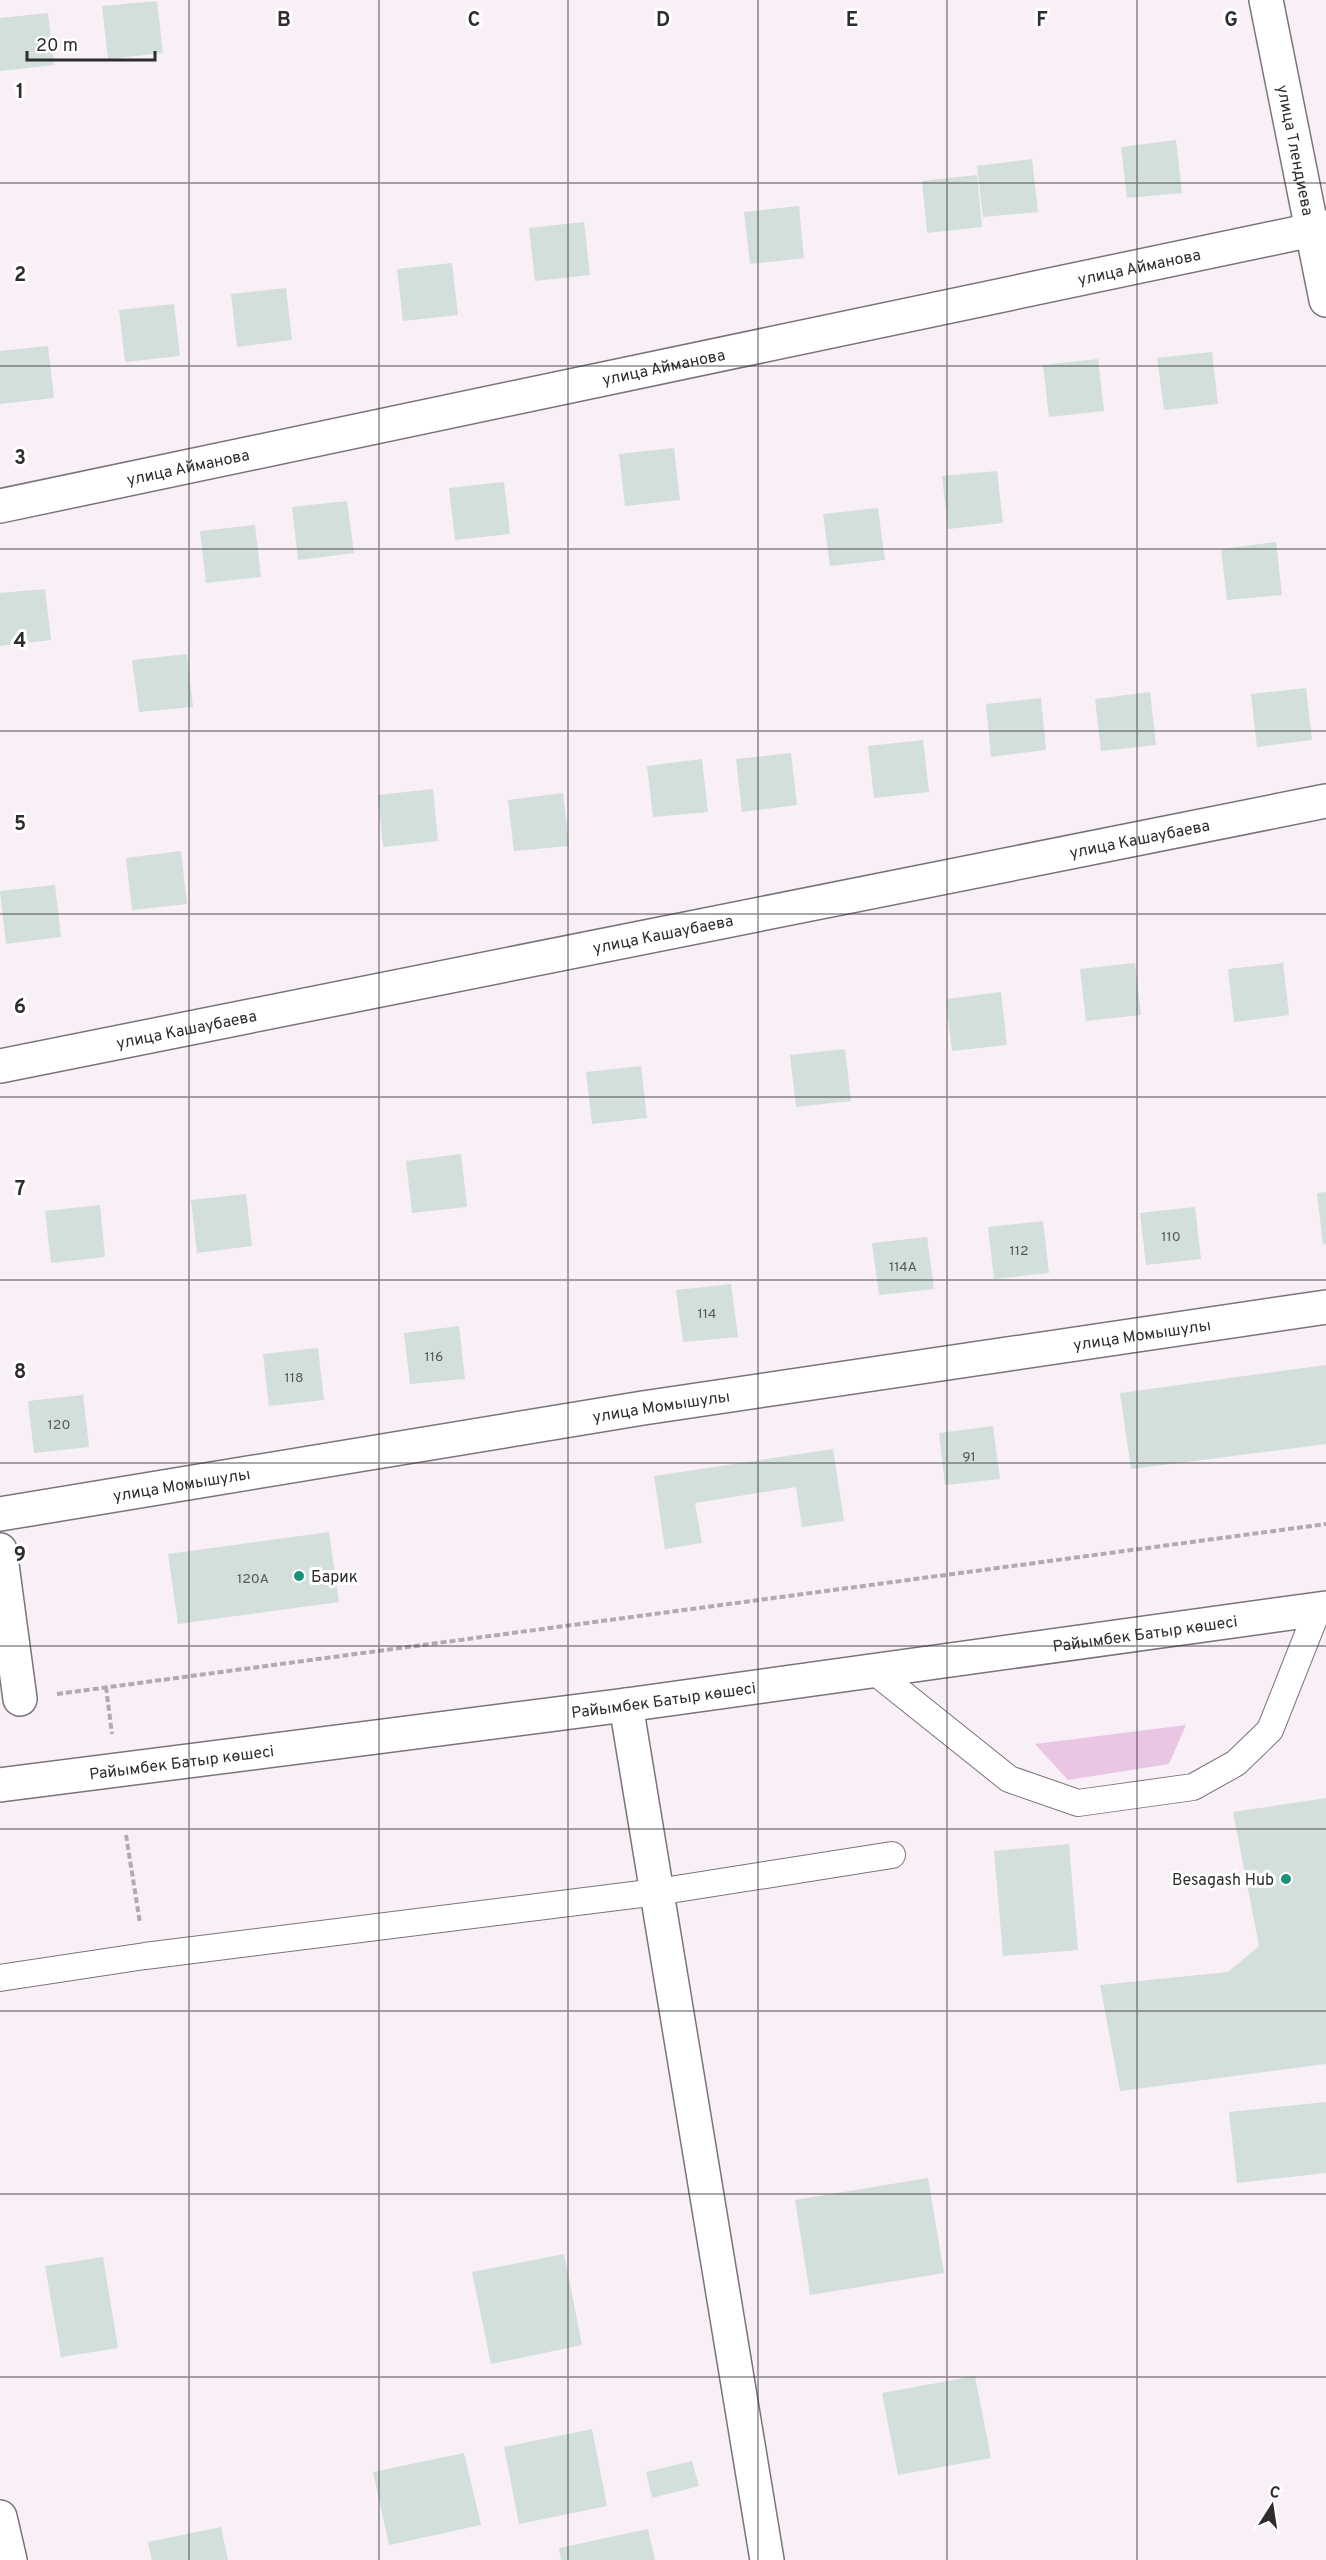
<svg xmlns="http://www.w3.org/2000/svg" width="1326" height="2560" font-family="Overpass,sans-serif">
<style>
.green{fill:#e8c6e4}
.building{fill:#d2dfda}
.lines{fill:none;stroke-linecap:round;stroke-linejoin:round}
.lane-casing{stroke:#7b737a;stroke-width:28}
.street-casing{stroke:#7b737a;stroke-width:36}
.primary-casing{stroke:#7b737a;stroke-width:36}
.path{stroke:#b2aab0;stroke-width:4;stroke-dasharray:6 3;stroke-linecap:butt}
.lane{stroke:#fff;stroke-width:26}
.street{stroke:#fff;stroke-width:33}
.primary{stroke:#fff;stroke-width:33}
.grid{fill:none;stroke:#2f2c2f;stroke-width:1.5;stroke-opacity:0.55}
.poi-dot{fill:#199277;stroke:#fff;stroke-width:2}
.labels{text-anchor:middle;stroke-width:6;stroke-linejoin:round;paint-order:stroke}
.number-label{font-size:14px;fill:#58595a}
.street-label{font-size:16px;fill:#2f2c2f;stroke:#fff}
.poi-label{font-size:16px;fill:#2f2c2f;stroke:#fff;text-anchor:start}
.grid-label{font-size:20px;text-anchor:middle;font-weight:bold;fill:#2f2c2f;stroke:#fff;stroke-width:6;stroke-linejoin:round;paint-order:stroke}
</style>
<rect width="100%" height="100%" fill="#f9eff7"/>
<path class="green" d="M1186 1725 1169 1764 1068 1780 1035 1744Z"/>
<path class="building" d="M157 1 163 53 108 59 102 6Z
M48 13 54 65 0 71V18Z
M1176 140 1182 193 1127 198 1121 147Z
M1032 159 1038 212 983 217 977 166Z
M977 175 982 227 927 233 922 181Z
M799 206 804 258 750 264 744 212Z
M584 222 590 275 535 281 529 228Z
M452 263 458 315 403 321 397 269Z
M286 288 292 340 237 347 231 294Z
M174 304 180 356 125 362 119 310Z
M48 346 54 398 0 404V351Z
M1212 352 1218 404 1164 410 1157 358Z
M1098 359 1104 411 1049 417 1043 365Z
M674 448 680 500 625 506 619 454Z
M997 471 1003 523 948 529 942 476Z
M504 482 510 534 455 540 449 488Z
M347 501 354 553 298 560 292 507Z
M878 508 885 560 830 566 823 514Z
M255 525 261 577 206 583 200 531Z
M1276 542 1282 595 1227 600 1221 549Z
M45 589 51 640 0 646V593Z
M187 654 193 707 139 712 132 660Z
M1306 688 1312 740 1257 747 1251 694Z
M1150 692 1156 745 1101 751 1095 699Z
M1041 698 1046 750 991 757 986 704Z
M923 740 929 792 874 798 868 746Z
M791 753 797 805 742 812 736 759Z
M702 759 708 812 653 817 647 766Z
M433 789 438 841 383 847 378 795Z
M563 793 569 846 514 851 508 800Z
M181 851 187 904 132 910 126 858Z
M55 885 61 937 6 944 0 891Z
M1135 963 1141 1015 1086 1021 1080 969Z
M1283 963 1289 1015 1234 1022 1228 969Z
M1001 992 1007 1045 952 1051 946 999Z
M845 1049 851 1101 796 1107 790 1055Z
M641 1066 647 1118 592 1124 586 1072Z
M461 1154 467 1207 412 1213 406 1161Z
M1326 1192V1244L1323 1245 1317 1193Z
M246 1194 252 1246 197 1253 191 1200Z
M100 1205 105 1257 51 1263 45 1211Z
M1195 1207 1201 1259 1146 1265 1140 1213Z
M1043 1221 1049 1273 994 1279 988 1227Z
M927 1237 934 1289 879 1295 872 1243Z
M731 1284 738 1337 683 1342 676 1290Z
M459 1326 465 1379 410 1384 404 1333Z
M318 1348 324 1400 269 1406 263 1354Z
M1326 1365V1444L1131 1469 1120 1393Z
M83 1395 89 1447 34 1453 28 1401Z
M993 1426 1000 1479 945 1485 939 1433Z
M833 1449 844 1521 802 1527 796 1487 695 1503 702 1543 665 1549 654 1476Z
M329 1532 339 1602 178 1624 168 1554Z
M1326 1798V2064L1120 2091 1100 1985 1228 1972 1259 1946 1233 1812Z
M1069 1844 1078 1950 1003 1956 994 1851Z
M1326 2102V2173L1237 2183 1229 2112Z
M928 2178 944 2273 810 2295 795 2200Z
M564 2254 582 2345 491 2364 472 2272Z
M103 2257 118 2348 61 2357 45 2266Z
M975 2376 991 2458 898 2475 882 2393Z
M592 2429 607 2506 519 2524 504 2447Z
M464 2453 481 2525 389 2545 373 2472Z
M692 2461 699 2486 652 2498 646 2472Z
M221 2527 228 2560H152L148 2542Z
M648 2529 655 2560H561L559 2548Z"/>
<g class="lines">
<g class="lane-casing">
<path id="lane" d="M874 1671 1009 1779 1078 1803 1193 1787 1236 1763 1270 1730 1318 1609
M0 1978 145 1956 657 1892 892 1855"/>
</g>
<g class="street-casing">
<g id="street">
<path id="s1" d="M1266 0 1326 300"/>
<path id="s2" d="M0 506 1326 227"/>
<path id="s3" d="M0 1066 1326 801"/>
<path id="s4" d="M0 1514 643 1408 1326 1307"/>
<path d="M0 1550 20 1699"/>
<path d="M626 1705 767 2560"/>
<path d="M0 2517 10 2560"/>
</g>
</g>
<g class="primary-casing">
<g id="primary">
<path id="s5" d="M0 1785 626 1705 1326 1608"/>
</g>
</g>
<path class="path" d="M106 1687 112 1734
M57 1694 1326 1524
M126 1835 140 1923"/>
<use href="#lane" class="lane"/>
<use href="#street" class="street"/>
<use href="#primary" class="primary"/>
</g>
<path class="grid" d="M189 0V2560M379 0V2560M568 0V2560M758 0V2560M947 0V2560M1137 0V2560M0 183H1326M0 366H1326M0 549H1326M0 731H1326M0 914H1326M0 1097H1326M0 1280H1326M0 1463H1326M0 1646H1326M0 1829H1326M0 2011H1326M0 2194H1326M0 2377H1326"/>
<g class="poi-dot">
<circle cx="299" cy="1576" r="6"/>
<circle cx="1286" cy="1879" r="6"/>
</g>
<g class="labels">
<g class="number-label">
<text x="1171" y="1241">110</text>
<text x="1019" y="1255">112</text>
<text x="903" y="1271">114А</text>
<text x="707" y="1318">114</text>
<text x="434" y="1361">116</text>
<text x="294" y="1382">118</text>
<text x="59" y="1429">120</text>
<text x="969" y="1461">91</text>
<text x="253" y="1583">120А</text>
</g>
<g class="street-label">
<text dy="6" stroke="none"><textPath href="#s1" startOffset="153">улица Тлендиева</textPath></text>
<text dy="6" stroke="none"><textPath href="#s2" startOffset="1164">улица Айманова</textPath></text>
<text dy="6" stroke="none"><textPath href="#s2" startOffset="678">улица Айманова</textPath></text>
<text dy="6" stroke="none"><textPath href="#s2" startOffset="192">улица Айманова</textPath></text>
<text dy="6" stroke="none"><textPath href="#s3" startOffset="1162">улица Кашаубаева</textPath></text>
<text dy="6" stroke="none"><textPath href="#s3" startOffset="676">улица Кашаубаева</textPath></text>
<text dy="6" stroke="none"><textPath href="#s3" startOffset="190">улица Кашаубаева</textPath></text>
<text dy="6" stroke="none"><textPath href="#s4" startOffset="1156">улица Момышулы</textPath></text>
<text dy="6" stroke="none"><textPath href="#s4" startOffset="670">улица Момышулы</textPath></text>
<text dy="6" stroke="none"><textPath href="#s4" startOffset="184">улица Момышулы</textPath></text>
<text dy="6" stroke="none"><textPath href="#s5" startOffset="1155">Райымбек Батыр көшесі</textPath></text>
<text dy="6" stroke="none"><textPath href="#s5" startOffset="669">Райымбек Батыр көшесі</textPath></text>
<text dy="6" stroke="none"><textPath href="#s5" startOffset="183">Райымбек Батыр көшесі</textPath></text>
</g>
<g class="poi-label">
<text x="311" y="1582">Барик</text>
<text x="1274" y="1885" text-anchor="end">Besagash Hub</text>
</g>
</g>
<g class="grid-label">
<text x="284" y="26">B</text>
<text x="474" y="26">C</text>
<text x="663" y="26">D</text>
<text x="852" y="26">E</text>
<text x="1042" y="26">F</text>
<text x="1231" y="26">G</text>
<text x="20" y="98">1</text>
<text x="20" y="281">2</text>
<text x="20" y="464">3</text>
<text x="20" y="647">4</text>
<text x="20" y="830">5</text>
<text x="20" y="1013">6</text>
<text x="20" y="1195">7</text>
<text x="20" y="1378">8</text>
<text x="20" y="1561">9</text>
</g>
<g transform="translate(1272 2506) rotate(12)" stroke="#ffffff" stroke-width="4.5" paint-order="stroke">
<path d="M0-4.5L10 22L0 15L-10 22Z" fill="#2f2c2f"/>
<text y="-9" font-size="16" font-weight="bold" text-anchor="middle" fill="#2f2c2f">С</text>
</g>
<path d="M27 51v9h128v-9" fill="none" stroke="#2f2c2f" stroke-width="3"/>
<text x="36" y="51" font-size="18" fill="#2f2c2f" stroke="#ffffff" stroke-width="4.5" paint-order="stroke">20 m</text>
</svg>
